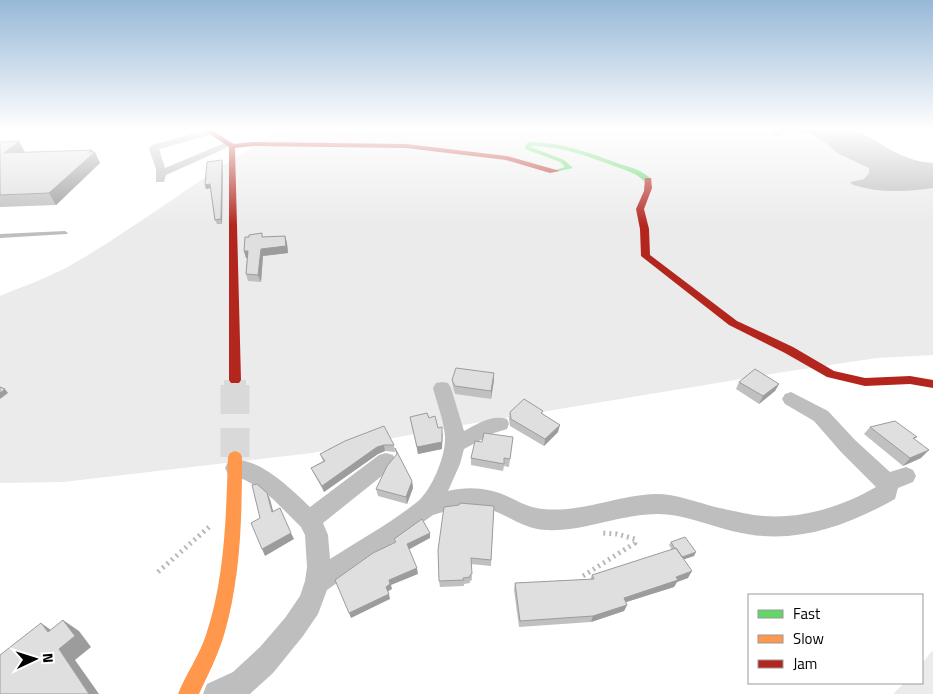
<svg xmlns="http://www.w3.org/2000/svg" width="933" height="694" font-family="'Titillium Web',sans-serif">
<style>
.green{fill:#ebebeb}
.water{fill:#bebebe}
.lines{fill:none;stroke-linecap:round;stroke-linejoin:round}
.secondary-tunnel-far1{stroke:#d9d9d9;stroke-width:22;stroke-dasharray:22 11;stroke-linecap:butt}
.secondary-tunnel{stroke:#d9d9d9;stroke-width:29;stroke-dasharray:29 14;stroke-linecap:butt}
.path{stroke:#b9b9b9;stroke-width:5;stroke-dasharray:2 4;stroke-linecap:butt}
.lane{fill:#bebebe;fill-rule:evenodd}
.street{fill:#bebebe;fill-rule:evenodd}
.fast{fill:#63d668;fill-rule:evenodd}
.slow{fill:#ff974d;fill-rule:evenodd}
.jam{fill:#b3261e;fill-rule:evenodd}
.wall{fill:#c0c0c0}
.shaded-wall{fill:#9c9c9c}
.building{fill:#dfdfdf;stroke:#9c9c9c}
</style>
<rect width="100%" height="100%" fill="#fff"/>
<path class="green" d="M284 128H791L802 132 933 179V355L877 358 790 371 469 424 312 453 63 482 0 483V296C24 286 50 277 73 264 145 222 211 169 284 128Z
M933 650V694H893L904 683H922V663Z"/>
<path class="water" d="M773 128H850C882 140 895 160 933 163V188C905 192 880 193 853 185L850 182 864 179 869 173V168L839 154 822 140 811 134 792 131 783 133 779 136 771 135Z"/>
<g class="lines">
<path class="secondary-tunnel-far1" d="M235 380V386"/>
<path class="secondary-tunnel" d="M235 385V457"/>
<path class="path" d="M158 572 209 527
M583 576 635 543V539L617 534 602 533"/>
<path class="lane" d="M65 231 68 233 67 234 0 238V234Z"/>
<path class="street" d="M210 129 214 132 213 134 159 149 165 168 227 142H233L235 144 166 175 164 182H156V169L149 149 152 145Z
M442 382 448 383 451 388 464 431C477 424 492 414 507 419L509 424 507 429 494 433 464 449 460 464 448 491C470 486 490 488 511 498 521 503 531 508 543 509 581 513 618 495 656 494 676 494 696 502 715 507 731 510 747 515 764 516 803 519 843 506 876 487L841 452 814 421 785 404 782 399 785 394 791 392 828 411 855 440 890 472 906 467 913 470 916 476 913 482 898 488 895 499C843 528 791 546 732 531 708 525 682 514 658 514 620 514 584 532 545 530 524 529 508 515 489 509 470 504 451 509 433 515L327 590 318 614 303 636 273 673 252 692 250 694H203L207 684 233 672 260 647 285 618 300 596 305 581 307 567 305 535 301 527 274 500 261 489 245 480 228 474 225 468 228 462C255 452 292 490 310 507L379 455 386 453 393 455 396 461 393 467 323 523 328 535 330 559C358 541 391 523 417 502 432 490 446 455 445 437 444 420 437 404 433 388L436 383Z"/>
<path class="fast" d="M529 142C560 142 588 152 617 163 629 167 643 170 652 180L645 182C637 173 625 170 614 166 587 156 561 146 531 146V147L564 160 573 168 555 172V170L565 167 560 162 525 149 526 144Z"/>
<path class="slow" d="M235 451 240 453 242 457C242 516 241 577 224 635 218 655 208 675 199 694H178C186 674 199 656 206 635 225 578 226 517 228 457L230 453Z"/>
<path class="jam" d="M201 128H209L233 144 253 142 406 144 507 156 560 171 550 173 506 160 406 148 253 146 235 148 241 380 239 383H231L229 380V147Z
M645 178H651L652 188 644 209 649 229 650 255 737 321 793 347 834 371 865 378 910 376 933 380V388L910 384 865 386 827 377 785 353 729 325 641 256 640 229 636 209 644 191Z"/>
</g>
<path class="wall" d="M0 142 25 152 92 150 100 163 56 205 0 207Z
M223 164 222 224H217L215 220 210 188 206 189 205 185Z
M285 236 287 243 288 253 263 256 261 282 248 281 246 274 247 258H246L244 251 263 237Z
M452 380H494L491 399 455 394 453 387Z
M739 382 779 384 775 391 759 404 736 389Z
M543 411 542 414 558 432 544 446 510 426 509 419 510 412Z
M410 417 429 418 443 434 442 449 418 454Z
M870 427 917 437 914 439 921 458 903 466 864 434Z
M513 437 509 467 504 466 503 471 471 465V458L482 442Z
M345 441 394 445 395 452 385 451 378 454 324 492 314 474 311 468 323 461 320 454Z
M412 481 413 488 407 504 378 496 376 489Z
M494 506 491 566 471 564 472 580 470 581V583L464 584V586L440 587 439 581Z
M671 542 694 556 684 559 688 578 677 582 674 587 626 602 627 605 624 611 591 622 519 627 514 590 515 583 590 580 592 575 672 550 669 545Z"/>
<path class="shaded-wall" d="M19 141 25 152 4 153Z
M92 150 93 153 95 152 100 163 56 205 49 193Z
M222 160 223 164 222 224 221 219Z
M210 184 211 188 206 189 205 185Z
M285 236 287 243 288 253 263 256 261 282 258 275 261 249Z
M244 251H248L250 258H246Z
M494 373V380L491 399V391Z
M779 384 775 391 759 404 763 396Z
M5 389 8 393 0 399V393Z
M560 425 558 432 544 446 545 439Z
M442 427V449L418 454 417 447Z
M384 445 385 451 378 454 324 492 322 486 377 447Z
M929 450 921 458 903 466 910 458Z
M412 481 413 488 407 504 406 497Z
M267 493 270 499 275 518 272 512Z
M291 533 294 539 265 556 262 549Z
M430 533V538L408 550 407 544Z
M696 552 694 556 679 561 681 558Z
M417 568 418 574 391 585 392 589 387 592 386 587 389 580Z
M692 571 688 578 677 582 674 587 620 604 624 598Z
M389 594 390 599 351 618 349 613Z
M627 605 624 611 591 622 593 616Z
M63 620 79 631 91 647 75 660 99 694H89L59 649Z
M41 623 58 635 48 632Z"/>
<path class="building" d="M19 141 4 153 92 150 89 152H95L49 193 0 195V142Z
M222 160 221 219 215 220 210 184 205 185 207 162Z
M262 233V237L285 236 286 246 261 249 258 275 246 274 248 251H244L245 237H249V235Z
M456 368 494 373 491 391 455 386 452 380Z
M755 369 779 384 763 396 739 382Z
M0 387 5 389 0 393Z
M524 399 543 411 541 413 560 425 545 439 511 419 510 412Z
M427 413 429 418 435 416 438 428 442 427V442L417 447 410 417Z
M895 421 917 437 913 438 929 450 910 458 870 427Z
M384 426 394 445H384L377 447 322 486 311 468 325 461 320 454 345 441Z
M484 433 513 437 510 459 504 458V464L471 458 475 441 482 442Z
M395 448 412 481 406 497 376 489 387 466 397 454Z
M257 484 267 493 272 512 280 508 291 533 262 549 251 523 260 518 252 485Z
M460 503 494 506 491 560 471 558 472 574 470 575V577L463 578 464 580 439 581 438 550 444 507 459 505Z
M422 519 430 533 407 544 417 568 389 580 390 584 386 587 389 594 349 613 335 580 373 553 396 542 394 539Z
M685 537 696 552 682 557 676 548 675 549 671 542Z
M676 548 692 571 676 577 678 580 624 598 627 605 593 616 520 621 515 583 594 579 592 575Z
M63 620 75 636 59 649 89 694H0V655L41 623 48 632Z"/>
<linearGradient id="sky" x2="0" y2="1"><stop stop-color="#97b8d7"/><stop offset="0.57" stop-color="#fff"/><stop offset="1" stop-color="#fff" stop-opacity="0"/></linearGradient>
<rect width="933" height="226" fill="url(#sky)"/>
<rect x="748" y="594" width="175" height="90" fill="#ffffff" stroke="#999999"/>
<rect x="758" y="610" width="25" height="8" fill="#63d668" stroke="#999999"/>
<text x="793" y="619" font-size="15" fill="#000000">Fast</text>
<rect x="758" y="635" width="25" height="8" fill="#ff974d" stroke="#999999"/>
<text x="793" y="644" font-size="15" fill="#000000">Slow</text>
<rect x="758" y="660" width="25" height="8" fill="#b3261e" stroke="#999999"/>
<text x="793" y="669" font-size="15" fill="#000000">Jam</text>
<g transform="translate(35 659) rotate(86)" stroke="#ffffff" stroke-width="4" paint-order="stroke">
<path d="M0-4L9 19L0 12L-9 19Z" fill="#000000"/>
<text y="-8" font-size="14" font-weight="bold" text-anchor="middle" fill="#000000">N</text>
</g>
</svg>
